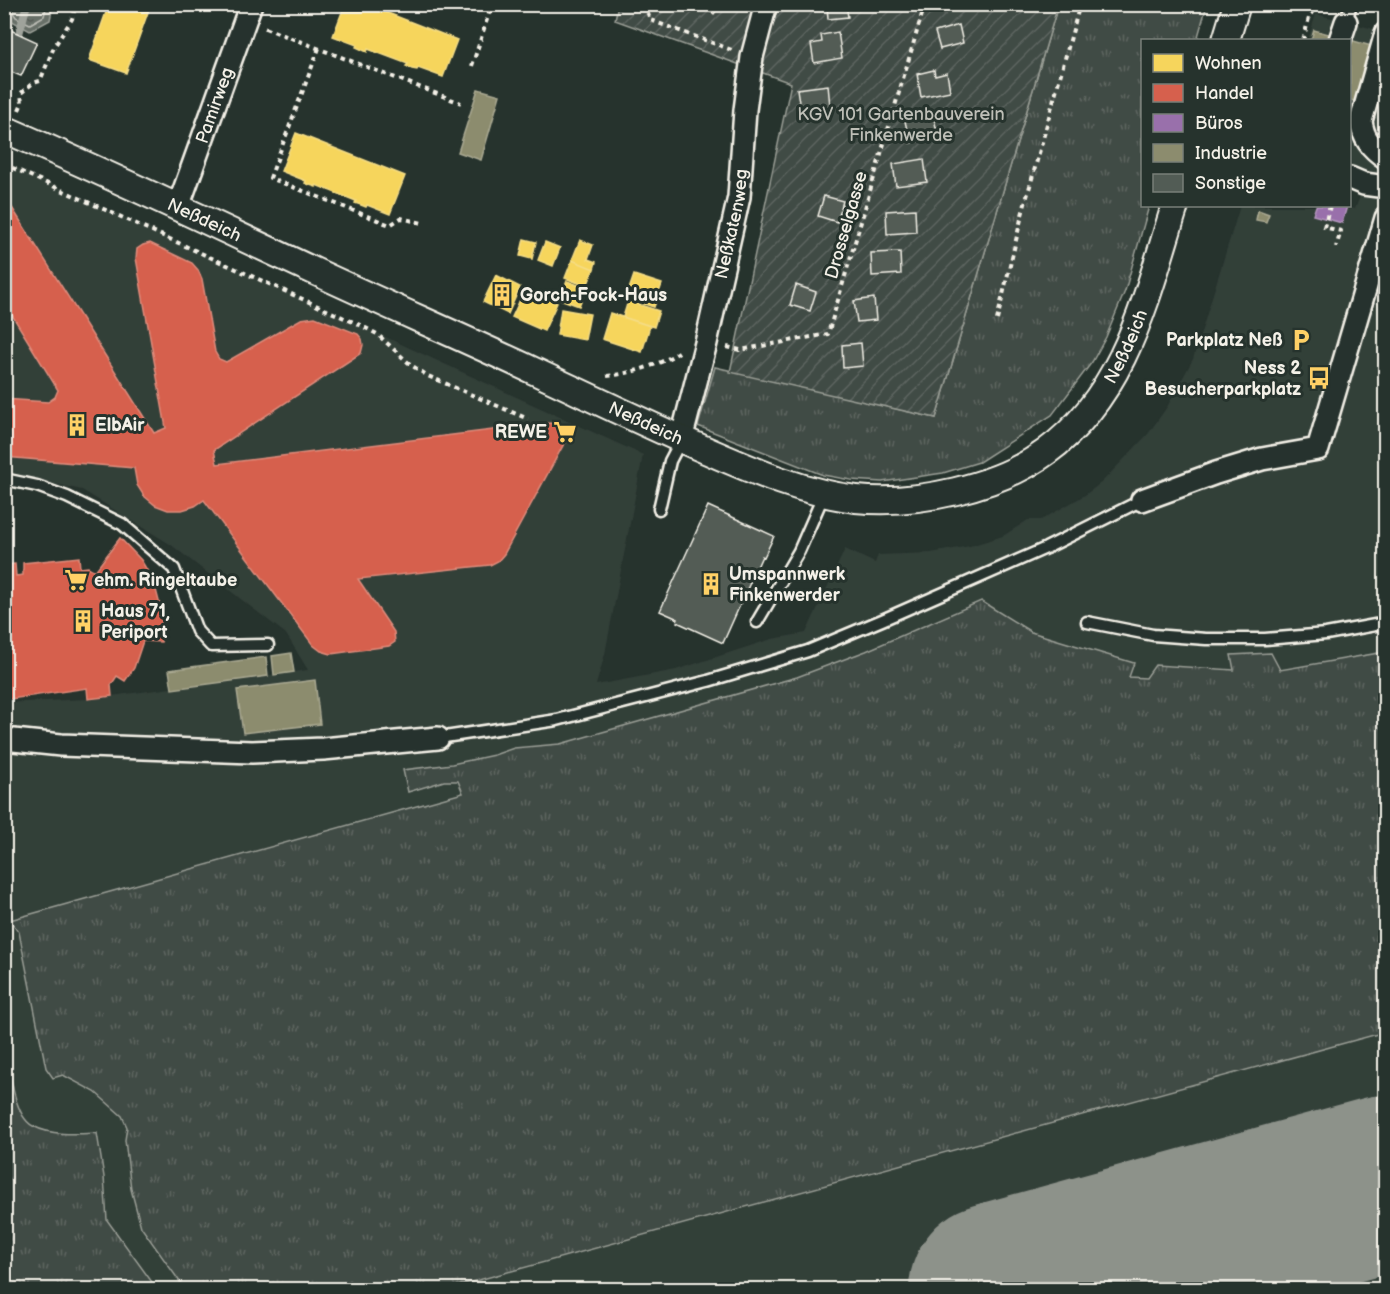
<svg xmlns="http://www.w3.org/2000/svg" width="1390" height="1294" font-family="'Balsamiq Sans',sans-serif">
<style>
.built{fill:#333f39}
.grass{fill:url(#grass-tufts);stroke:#9a9e96;stroke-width:1.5}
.garden{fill:url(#garden-furrows);stroke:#9a9e96;stroke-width:1.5}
.water{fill:url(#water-ripples);stroke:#9fa39b;stroke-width:1.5}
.homes{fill:#f6d55c;stroke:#f5dd86;stroke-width:1.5}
.shops{fill:#d6604d;stroke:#df8c7c;stroke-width:1.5}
.offices{fill:#9970ab;stroke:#b497bd;stroke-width:1.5}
.industry{fill:#8c8c6e;stroke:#abaa93;stroke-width:1.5}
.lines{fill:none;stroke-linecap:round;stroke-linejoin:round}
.shore{stroke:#bcbdb5;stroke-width:1.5}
.stream{stroke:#9fa39b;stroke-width:8}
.runway{stroke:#8d928a;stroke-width:176}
.building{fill:#525c55;stroke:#f4f1e8;stroke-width:1.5}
.service-casing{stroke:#f4f1e8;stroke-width:15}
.minor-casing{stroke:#f4f1e8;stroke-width:26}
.tertiary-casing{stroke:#f4f1e8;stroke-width:30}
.path{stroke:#f4f1e8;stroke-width:4;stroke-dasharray:4.5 4.5;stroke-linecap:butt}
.service{stroke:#26332d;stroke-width:10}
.minor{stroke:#26332d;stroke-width:21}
.tertiary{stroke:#26332d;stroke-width:26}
.labels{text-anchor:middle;stroke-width:6;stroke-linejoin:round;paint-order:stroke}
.street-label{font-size:18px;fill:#f4f1e8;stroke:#26332d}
.park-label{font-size:18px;fill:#bebfb7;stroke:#26332d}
.poi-label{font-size:18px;font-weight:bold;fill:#f4f1e8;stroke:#26332d;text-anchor:start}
</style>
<defs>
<pattern id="grass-tufts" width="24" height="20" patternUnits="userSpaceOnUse" patternTransform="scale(1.5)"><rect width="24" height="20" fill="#414b45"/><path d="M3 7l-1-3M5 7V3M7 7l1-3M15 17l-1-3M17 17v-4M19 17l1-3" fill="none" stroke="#5d6560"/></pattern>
<pattern id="garden-furrows" width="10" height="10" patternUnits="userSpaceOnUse" patternTransform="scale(1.5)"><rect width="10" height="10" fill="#414b45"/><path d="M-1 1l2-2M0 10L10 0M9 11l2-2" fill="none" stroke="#5d6560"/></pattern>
<pattern id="water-ripples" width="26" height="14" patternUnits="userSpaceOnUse" patternTransform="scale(1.5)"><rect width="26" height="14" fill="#676f68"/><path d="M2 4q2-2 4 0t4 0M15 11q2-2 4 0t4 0" fill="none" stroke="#565a55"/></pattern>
</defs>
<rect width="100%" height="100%" fill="#26332d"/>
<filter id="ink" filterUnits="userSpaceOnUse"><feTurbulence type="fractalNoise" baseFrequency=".0167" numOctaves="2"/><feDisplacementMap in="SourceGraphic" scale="12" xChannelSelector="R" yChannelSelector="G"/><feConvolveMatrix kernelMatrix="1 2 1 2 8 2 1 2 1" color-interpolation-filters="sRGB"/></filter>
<g filter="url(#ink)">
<path class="built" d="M1316 14 1385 32V1289H5L4 703 88 699 308 670 286 634 170 544 82 490 5 473V166L15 167 643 455 605 654 596 685 676 670 772 639 806 633 845 549 875 563 878 555 931 553 970 546 1003 536 1028 520H1041L1085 495 1102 482 1148 434 1167 407 1193 359 1240 206H1343L1355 209 1361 194 1350 190V40H1308Z"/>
<path class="grass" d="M1058 5H1207L1197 40H1142V206H1149L1125 291 1106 337 1092 362 1052 415 979 462 943 473 882 482 851 480 823 475 698 426 715 367 936 418Z
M981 601 1031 632 1134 663 1129 677 1146 678 1155 665 1234 670 1231 655 1271 653 1280 670 1385 652V1032L446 1289H185L141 1227 131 1189 125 1140 127 1127 122 1116 95 1092 63 1075 53 1078 46 1068 19 932 10 920 463 793 458 781H444L408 792 403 770 452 764 494 755 514 748 560 744 797 677 866 651Z
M4 1031C8 1054 11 1115 33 1126 52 1136 77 1134 97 1133L104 1177 107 1220 157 1289H5Z"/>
<path class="garden" d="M618 4 1058 5 936 418 730 372 791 83 615 20Z"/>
<path class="water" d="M7 5V4L53 5 50 20 30 31 12 21 6 10Z"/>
<path class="homes" d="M109 4H151L126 73 89 60Z
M345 4H365L457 40 443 77 418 68 417 70 412 69 406 66 408 64 368 49 367 52 356 47 357 45 333 36Z
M296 133 405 176 390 214 367 205 366 207 361 205 355 203 356 201 316 185V187L310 185 305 183 306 181 281 171Z
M524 239 536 242 532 259 520 256Z
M580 240 593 245 588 259 596 262 594 269 572 260Z
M545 242 560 248 553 266 538 260Z
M572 260 594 269 587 286 565 278Z
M496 275 520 287 508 314 483 302Z
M634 275 662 284 654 307 626 298Z
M567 281 586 288 579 306 560 299Z
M525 289 557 303 544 331 512 317Z
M628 301 659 311 654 327 623 317Z
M561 309 590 314 585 340 557 335Z
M610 313 650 326 642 352 602 339Z"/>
<path class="shops" d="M4 195 154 433 166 428 136 258 137 249 143 245 150 243 192 263 198 270 202 279 215 352 219 359 226 362 301 319 315 317 358 334 362 339 363 345 361 353 214 450 217 464 550 423 560 427 565 432 566 440 504 554 498 561 490 565 358 579 394 632 395 642 389 646 331 654 321 651 313 645 204 500 195 506 182 510H168L155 505 144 496 137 485 134 468 4 457V399L48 402 55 397 58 390 4 302Z
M120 538 141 560 154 582 162 613 161 642 143 641 134 668 125 681 117 676 111 685 112 696 88 699 87 688 4 700V565L15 564 16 576 23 575V563L79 557 80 568 88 567 95 571Z"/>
<path class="offices" d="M1316 206H1347L1342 223 1313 215Z"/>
<path class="industry" d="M1314 30 1386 50V110L1350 100V40H1311Z
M478 89 500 95 481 160 458 152Z
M1258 210 1269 214 1266 222 1256 220Z
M291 653 294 672 274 675 272 656Z
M266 657 268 676 172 689 169 670Z
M315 680 320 724 243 733 237 690Z"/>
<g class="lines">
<path class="shore" d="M4 7 10 8 16 17 30 24 44 16 47 4"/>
<path class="stream" d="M19 34 27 4"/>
<path class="runway" d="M997 1290 1386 1183"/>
</g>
<path class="building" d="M702 4H721L714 14Z
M827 4H846L848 17 828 19Z
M959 25 963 43 940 49 935 32Z
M4 27 37 42 21 76 4 69Z
M838 32 842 58 814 63 811 44 822 42 821 35Z
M934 70 935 76 947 73 950 91 921 97 917 74Z
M828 85 830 106 800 109 797 89Z
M933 114 938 136 910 143 905 121Z
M924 159 927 182 896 186 893 164Z
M824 196 843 201 837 222 818 216Z
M915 209 916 232 887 234 886 211Z
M900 252 901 274 872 276 871 253Z
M796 285 816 292 810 311 790 305Z
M874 298 876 320 857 322 854 301Z
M861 343 863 366 843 368 842 345Z
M708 506 774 536 764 557 762 556 723 643 677 622 678 619 660 611Z"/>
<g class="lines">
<g class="service-casing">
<path id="service" d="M1346 22 1351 4
M4 479 37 486 67 497 122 524 174 569 197 631 211 646 268 645
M659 509 670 461 681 440
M757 622 799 551 824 494
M1087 622 1153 635 1206 639H1265L1326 634 1386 623
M438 738 557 720 708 681 808 651 882 620 1046 548 1142 500"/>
</g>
<g class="minor-casing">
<g id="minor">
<path d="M1386 33 1361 121C1363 138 1371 148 1386 158"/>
<path d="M1340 40 1346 22"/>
<path d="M1350 178 1364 184 1386 187"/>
<path id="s1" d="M178 207 251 4"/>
<path id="s2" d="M681 440 706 343 739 197 745 110 752 57 766 4"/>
<path d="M1142 500 1216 473 1262 459 1318 449 1386 218"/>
<path d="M4 739 61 745 252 752 323 749 438 738"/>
</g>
</g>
<g class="tertiary-casing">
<g id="tertiary">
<path d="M1226 40 1237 4"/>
<path id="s3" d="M4 129C109 174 211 223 314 271 387 305 461 337 534 371 592 398 650 426 708 451 756 472 805 493 856 499 916 505 997 488 1046 452 1126 394 1147 294 1175 206"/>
</g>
</g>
<path class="path" d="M645 4 650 20 732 50
M265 28 461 103
M1303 40 1309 18 1316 4
M319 48 270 178 390 225 401 218 422 223
M472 66 492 4
M19 110 22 103 21 93 33 83 40 81 54 47 72 19 76 4
M4 164 362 326 377 334 411 365 428 376 528 419
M1330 206 1324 227 1341 231 1336 247
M997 320 1022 215 1080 4
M727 347 740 350 828 334 925 4
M607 376C632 373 658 366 679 352"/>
<use href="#service" class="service"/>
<use href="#minor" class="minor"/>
<use href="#tertiary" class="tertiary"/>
</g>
</g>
<defs>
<g id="building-bare" transform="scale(1.8)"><path d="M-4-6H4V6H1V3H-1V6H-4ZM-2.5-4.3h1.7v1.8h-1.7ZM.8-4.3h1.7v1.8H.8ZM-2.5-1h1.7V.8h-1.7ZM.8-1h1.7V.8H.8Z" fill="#ffd166" stroke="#26332d" stroke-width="2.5" paint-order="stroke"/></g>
<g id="parking-bare" transform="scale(1.8)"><path d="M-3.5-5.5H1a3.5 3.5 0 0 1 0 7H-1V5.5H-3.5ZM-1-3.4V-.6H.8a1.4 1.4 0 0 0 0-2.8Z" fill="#ffd166" stroke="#26332d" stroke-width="2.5" paint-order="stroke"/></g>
<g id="bus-bare" transform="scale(1.8)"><path d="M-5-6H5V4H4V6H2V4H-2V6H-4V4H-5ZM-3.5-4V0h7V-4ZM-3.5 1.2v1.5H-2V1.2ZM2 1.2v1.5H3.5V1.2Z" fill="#ffd166" stroke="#26332d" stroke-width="2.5" paint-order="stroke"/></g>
<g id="supermarket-bare" transform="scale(1.8)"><path d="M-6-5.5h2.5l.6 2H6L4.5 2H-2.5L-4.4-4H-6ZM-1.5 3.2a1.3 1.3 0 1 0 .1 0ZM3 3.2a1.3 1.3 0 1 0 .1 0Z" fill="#ffd166" stroke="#26332d" stroke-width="2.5" paint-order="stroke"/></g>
</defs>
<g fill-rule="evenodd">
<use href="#building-bare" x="502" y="295"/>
<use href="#parking-bare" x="1301" y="340"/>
<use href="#bus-bare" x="1319" y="378"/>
<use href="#building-bare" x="77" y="425"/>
<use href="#supermarket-bare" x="565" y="432"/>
<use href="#supermarket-bare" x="76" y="580"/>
<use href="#building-bare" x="711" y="584"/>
<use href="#building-bare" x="83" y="621"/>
</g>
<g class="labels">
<g class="street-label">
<text dy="6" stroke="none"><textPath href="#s1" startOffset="108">Pamirweg</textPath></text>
<text dy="6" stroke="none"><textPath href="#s3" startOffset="220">Neßdeich</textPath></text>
<text dy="6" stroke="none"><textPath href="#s2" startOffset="222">Neßkatenweg</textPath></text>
<text transform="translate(846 225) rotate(-74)" y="6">Drosselgasse</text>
<text dy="6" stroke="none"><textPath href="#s3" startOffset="1264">Neßdeich</textPath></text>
<text dy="6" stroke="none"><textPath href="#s3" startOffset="706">Neßdeich</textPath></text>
</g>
<g class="park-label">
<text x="901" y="120">KGV 101 Gartenbauverein<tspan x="901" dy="21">Finkenwerde</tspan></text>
</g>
<g class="poi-label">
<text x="520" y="301">Gorch-Fock-Haus</text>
<text x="1283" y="346" text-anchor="end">Parkplatz Neß</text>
<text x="1301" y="374" text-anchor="end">Ness 2<tspan x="1301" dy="21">Besucherparkplatz</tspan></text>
<text x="95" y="431">ElbAir</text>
<text x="547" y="438" text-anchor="end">REWE</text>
<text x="729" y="580">Umspannwerk<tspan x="729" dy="21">Finkenwerder</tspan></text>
<text x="94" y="586">ehm. Ringeltaube</text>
<text x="101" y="617">Haus 71,<tspan x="101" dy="21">Periport</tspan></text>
</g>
</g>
<rect width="1390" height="1294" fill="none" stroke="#26332d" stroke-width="24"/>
<rect x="12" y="12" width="1366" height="1270" fill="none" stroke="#f4f1e8" stroke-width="2" filter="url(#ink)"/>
<rect x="1141" y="39" width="210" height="168" fill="#26332d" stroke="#787f78" stroke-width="1.5"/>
<rect x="1153" y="54" width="30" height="18" fill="#f6d55c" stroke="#787f78" stroke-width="1.5"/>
<text x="1195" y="69" font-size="18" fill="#f4f1e8">Wohnen</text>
<rect x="1153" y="84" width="30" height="18" fill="#d6604d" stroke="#787f78" stroke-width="1.5"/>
<text x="1195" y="99" font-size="18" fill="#f4f1e8">Handel</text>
<rect x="1153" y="114" width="30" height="18" fill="#9970ab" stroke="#787f78" stroke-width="1.5"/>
<text x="1195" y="129" font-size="18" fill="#f4f1e8">Büros</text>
<rect x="1153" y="144" width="30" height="18" fill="#8c8c6e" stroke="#787f78" stroke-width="1.5"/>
<text x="1195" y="159" font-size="18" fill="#f4f1e8">Industrie</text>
<rect x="1153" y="174" width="30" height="18" fill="#525c55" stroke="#787f78" stroke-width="1.5"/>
<text x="1195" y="189" font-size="18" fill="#f4f1e8">Sonstige</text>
</svg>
